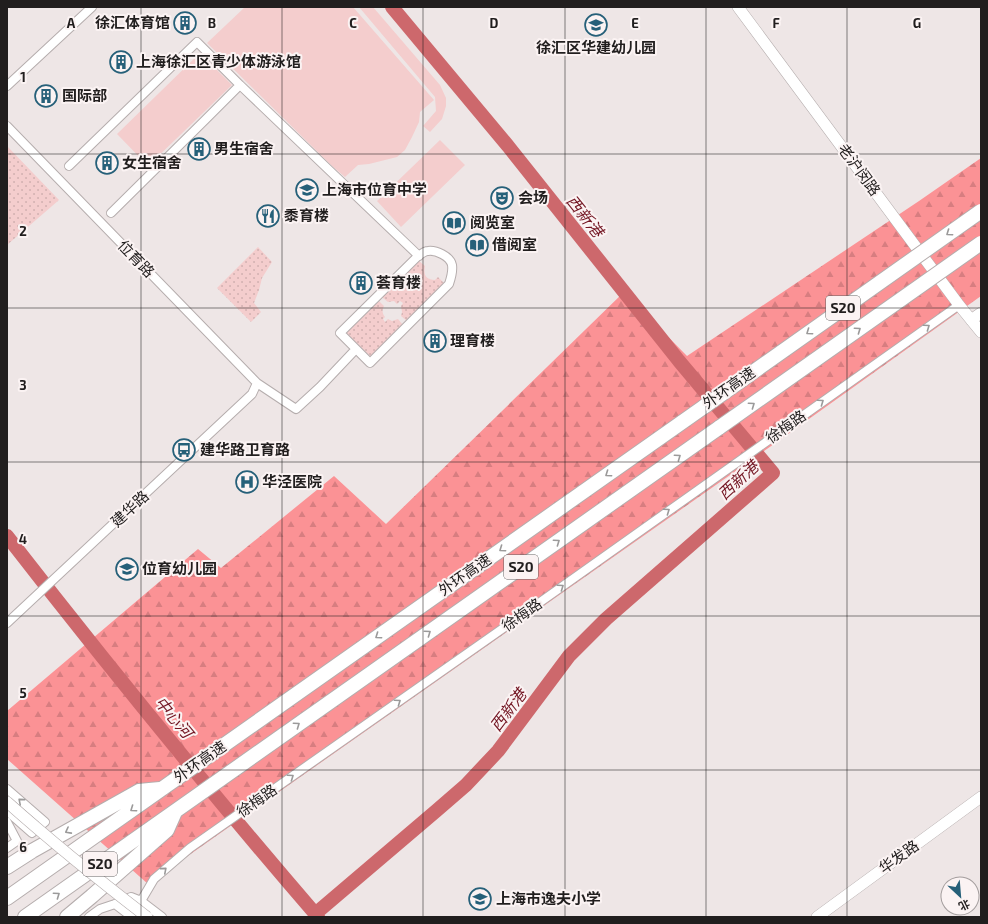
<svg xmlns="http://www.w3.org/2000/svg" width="988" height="924" font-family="'Exo 2','Noto Sans SC',sans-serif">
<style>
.grass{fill:url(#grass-dots)}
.forest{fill:url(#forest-firs)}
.pitch{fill:#f4cdcd}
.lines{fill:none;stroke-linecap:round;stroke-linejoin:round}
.river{stroke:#cd686c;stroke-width:14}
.street-casing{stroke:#b5adad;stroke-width:10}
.secondary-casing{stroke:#b5adad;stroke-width:12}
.highway-casing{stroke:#b5adad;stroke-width:16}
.street{stroke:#fff;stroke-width:8}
.secondary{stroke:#fff;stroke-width:11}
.highway{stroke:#fff;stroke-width:14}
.secondary-bridge-casing{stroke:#b5adad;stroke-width:12;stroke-linecap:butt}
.highway-bridge-casing{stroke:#b5adad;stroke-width:16;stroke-linecap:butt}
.secondary-bridge{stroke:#fff;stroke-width:11}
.highway-bridge{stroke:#fff;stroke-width:14}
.oneway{stroke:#9b9a9a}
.grid{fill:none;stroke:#211e1e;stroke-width:1;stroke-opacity:0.55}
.labels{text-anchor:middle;stroke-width:4;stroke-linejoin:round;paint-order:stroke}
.shield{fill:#fbf3f3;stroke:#625e5e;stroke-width:1}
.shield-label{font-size:14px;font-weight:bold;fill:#211e1e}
.poi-label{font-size:15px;font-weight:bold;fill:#211e1e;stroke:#fbf3f3;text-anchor:start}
.street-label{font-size:15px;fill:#211e1e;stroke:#fbf3f3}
.water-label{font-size:16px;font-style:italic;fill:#731623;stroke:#fbf3f3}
.grid-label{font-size:13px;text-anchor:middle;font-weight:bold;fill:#211e1e;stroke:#fbf3f3;stroke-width:4;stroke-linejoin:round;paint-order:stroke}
</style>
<defs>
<pattern id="grass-dots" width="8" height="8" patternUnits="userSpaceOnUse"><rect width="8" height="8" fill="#f4cdcd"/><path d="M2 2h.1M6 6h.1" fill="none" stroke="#d1b0b0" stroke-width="1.8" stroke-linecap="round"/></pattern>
<pattern id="forest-firs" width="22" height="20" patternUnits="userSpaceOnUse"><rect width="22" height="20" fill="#fb9295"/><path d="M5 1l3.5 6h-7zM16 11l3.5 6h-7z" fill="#d77d80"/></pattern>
</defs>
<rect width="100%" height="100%" fill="#eee6e6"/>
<path class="grass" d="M7 146 59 200 7 245Z
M258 247 272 262 262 278 259 290 254 303 261 312 251 322 217 288Z
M419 261 425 266C423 275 426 280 435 280L438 277 445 284 407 321 401 316 402 312 401 306 403 303 400 301 397 304 394 301 388 302 383 298V296Z
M379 301 384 306C382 310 382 313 385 317L383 319 385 322 388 319 392 321 398 319 403 325 371 356H370L347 334V332Z"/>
<path class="forest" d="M981 158V296L750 461 148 884 7 759V711L198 549 221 568 334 476 386 524 624 292 687 356 919 201Z"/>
<path class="pitch" d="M245 7H353L434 100 420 112 419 122 412 137 405 150 397 157 369 164 358 165 345 177 332 166 207 43Z
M359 7H373L440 85 446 98V106L442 119 430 132 423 126 436 111 435 97Z
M200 53 232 85 148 166 117 134Z
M440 140 465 165 401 227 377 201Z"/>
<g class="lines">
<path class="river" d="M7 536C108 666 211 793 318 917
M315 914 436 811 466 785 498 751 569 656 606 619 773 473 679 361 508 146 392 7"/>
<g class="street-casing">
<path id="street" d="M7 86 92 7
M7 126 257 383 252 394 7 623
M69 166 197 42 240 85
M111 213 204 121 240 85 419 256
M257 383 296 409 320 387 356 349 340 333 417 257C420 255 424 251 428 251 436 250 450 256 452 265 453 271 451 278 449 284L370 363 356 349
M7 789 45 822 32 833 7 811
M7 822 17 841 7 848
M141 901 154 879 190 848 529 610 959 305
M115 904 132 917
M89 917 100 909 115 904 131 897 141 901 162 917"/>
</g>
<g class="secondary-casing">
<path id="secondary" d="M738 7 959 305 981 332
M971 320 981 313
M817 917 981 797"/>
</g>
<g class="highway-casing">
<path id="highway" d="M7 867 32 851 139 791 160 789
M7 898 705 406
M25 917 720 427
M67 917 92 896 167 830 175 812"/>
</g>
<use href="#street" class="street"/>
<use href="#secondary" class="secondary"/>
<use href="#highway" class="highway"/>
<g class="secondary-bridge-casing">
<path id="secondary-bridge" d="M7 802C52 842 99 880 147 917"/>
</g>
<g class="highway-bridge-casing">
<path id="highway-bridge" d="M705 406 981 211
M720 427 981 243"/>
</g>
<use href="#secondary-bridge" class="secondary-bridge"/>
<use href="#highway-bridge" class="highway-bridge"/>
</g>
<defs><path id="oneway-chevron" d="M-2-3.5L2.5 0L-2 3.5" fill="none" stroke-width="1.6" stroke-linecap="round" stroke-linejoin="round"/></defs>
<g class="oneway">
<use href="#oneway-chevron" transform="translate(949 233) rotate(145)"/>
<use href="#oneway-chevron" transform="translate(927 327) rotate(-35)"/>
<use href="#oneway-chevron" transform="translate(858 330) rotate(-35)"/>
<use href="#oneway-chevron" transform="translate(809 332) rotate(145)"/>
<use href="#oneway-chevron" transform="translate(821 402) rotate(-35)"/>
<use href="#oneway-chevron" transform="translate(752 405) rotate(-35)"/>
<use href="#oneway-chevron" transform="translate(678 457) rotate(-35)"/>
<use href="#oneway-chevron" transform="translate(608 474) rotate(145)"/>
<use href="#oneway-chevron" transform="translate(667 511) rotate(-35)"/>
<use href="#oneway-chevron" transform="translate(557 542) rotate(-35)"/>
<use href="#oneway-chevron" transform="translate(502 549) rotate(145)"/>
<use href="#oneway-chevron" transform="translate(561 587) rotate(-35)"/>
<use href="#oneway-chevron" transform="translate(428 633) rotate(-35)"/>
<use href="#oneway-chevron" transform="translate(378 636) rotate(145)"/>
<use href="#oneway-chevron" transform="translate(398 702) rotate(-35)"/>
<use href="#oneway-chevron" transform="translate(297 725) rotate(-35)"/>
<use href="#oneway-chevron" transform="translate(291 777) rotate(-35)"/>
<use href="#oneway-chevron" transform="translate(21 801) rotate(-139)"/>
<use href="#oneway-chevron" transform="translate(133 809) rotate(145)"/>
<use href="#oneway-chevron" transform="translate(68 831) rotate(152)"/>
<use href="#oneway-chevron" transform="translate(164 870) rotate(-41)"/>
<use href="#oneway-chevron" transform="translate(57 895) rotate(-35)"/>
</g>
<path class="grid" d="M141 7V917M282 7V917M423 7V917M565 7V917M706 7V917M847 7V917M7 154H981M7 308H981M7 462H981M7 616H981M7 770H981"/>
<defs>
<g id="building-ring" transform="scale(1.15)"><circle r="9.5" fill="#fbf3f3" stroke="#266079" stroke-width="1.5"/><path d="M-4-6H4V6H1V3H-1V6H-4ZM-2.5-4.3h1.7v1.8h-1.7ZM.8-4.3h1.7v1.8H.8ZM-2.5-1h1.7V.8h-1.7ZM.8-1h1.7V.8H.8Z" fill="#266079"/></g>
<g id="school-ring" transform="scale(1.15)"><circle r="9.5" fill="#fbf3f3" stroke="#266079" stroke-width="1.5"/><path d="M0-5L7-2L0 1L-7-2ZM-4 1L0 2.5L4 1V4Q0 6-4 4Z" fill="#266079"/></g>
<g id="theatre-ring" transform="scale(1.15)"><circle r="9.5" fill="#fbf3f3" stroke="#266079" stroke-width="1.5"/><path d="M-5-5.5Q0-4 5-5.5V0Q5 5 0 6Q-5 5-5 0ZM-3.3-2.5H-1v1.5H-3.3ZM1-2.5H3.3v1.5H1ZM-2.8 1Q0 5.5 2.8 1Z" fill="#266079"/></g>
<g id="restaurant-ring" transform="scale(1.15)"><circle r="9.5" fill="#fbf3f3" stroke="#266079" stroke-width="1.5"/><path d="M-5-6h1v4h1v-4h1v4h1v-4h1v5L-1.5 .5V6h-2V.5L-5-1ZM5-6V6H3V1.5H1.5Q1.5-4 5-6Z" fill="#266079"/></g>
<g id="library-ring" transform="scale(1.15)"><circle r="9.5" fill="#fbf3f3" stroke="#266079" stroke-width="1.5"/><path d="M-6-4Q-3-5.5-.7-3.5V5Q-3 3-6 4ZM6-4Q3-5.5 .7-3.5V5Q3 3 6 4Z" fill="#266079"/></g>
<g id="bus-ring" transform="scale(1.15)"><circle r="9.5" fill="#fbf3f3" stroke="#266079" stroke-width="1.5"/><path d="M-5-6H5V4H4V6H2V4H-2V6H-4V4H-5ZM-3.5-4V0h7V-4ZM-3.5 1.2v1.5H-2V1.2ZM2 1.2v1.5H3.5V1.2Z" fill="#266079"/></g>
<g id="hospital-ring" transform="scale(1.15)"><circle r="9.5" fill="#fbf3f3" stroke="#266079" stroke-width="1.5"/><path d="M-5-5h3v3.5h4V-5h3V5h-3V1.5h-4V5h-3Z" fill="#266079"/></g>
</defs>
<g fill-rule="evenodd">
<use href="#building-ring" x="185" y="23"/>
<use href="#school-ring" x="596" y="25"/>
<use href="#building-ring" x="121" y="62"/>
<use href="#building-ring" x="46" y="96"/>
<use href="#building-ring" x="199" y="149"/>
<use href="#building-ring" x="107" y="163"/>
<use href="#school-ring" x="307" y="190"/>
<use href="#theatre-ring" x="502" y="198"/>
<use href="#restaurant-ring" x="268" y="216"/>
<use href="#library-ring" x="454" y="223"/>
<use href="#library-ring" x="477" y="245"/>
<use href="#building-ring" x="361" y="283"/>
<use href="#building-ring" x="435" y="341"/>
<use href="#bus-ring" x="184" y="450"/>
<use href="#hospital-ring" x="247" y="482"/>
<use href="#school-ring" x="127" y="569"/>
<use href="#school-ring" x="480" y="899"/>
</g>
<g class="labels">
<g class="shield">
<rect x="826" y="296" width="34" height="24" rx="3"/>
<rect x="504" y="555" width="34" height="24" rx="3"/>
<rect x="83" y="852" width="34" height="24" rx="3"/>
</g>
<g class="shield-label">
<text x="843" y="313">S20</text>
<text x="521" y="572">S20</text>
<text x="100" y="869">S20</text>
</g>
<g class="poi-label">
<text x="170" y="28" text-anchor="end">徐汇体育馆</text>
<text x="596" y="53" text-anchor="middle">徐汇区华建幼儿园</text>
<text x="136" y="67">上海徐汇区青少体游泳馆</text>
<text x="62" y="101">国际部</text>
<text x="214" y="154">男生宿舍</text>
<text x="122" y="168">女生宿舍</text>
<text x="322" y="195">上海市位育中学</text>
<text x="518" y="203">会场</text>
<text x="284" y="221">黍育楼</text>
<text x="470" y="228">阅览室</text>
<text x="492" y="250">借阅室</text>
<text x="376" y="288">荟育楼</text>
<text x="450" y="346">理育楼</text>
<text x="200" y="455">建华路卫育路</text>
<text x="262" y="487">华泾医院</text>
<text x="142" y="574">位育幼儿园</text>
<text x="496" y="904">上海市逸夫小学</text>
</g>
<g class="street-label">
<text transform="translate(859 170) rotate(54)" y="5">老沪闵路</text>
<text transform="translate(136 259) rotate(46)" y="5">位育路</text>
<text transform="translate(729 388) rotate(-35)" y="5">外环高速</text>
<text transform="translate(786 427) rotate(-35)" y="5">徐梅路</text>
<text transform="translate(130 509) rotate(-43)" y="5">建华路</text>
<text transform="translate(465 575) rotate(-35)" y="5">外环高速</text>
<text transform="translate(522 615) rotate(-35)" y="5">徐梅路</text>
<text transform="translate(200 762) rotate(-35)" y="5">外环高速</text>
<text transform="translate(257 801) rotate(-35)" y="5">徐梅路</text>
<text transform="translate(899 857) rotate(-36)" y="5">华发路</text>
</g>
<g class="water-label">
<text transform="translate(585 216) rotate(51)" y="6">西新港</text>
<text transform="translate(738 480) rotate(-43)" y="6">西新港</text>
<text transform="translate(508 710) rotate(-53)" y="6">西新港</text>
<text transform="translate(174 717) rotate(50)" y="6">中心河</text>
</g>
</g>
<g class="grid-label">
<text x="71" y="28">A</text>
<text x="212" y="28">B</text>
<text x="353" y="28">C</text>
<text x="494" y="28">D</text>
<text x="635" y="28">E</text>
<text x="776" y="28">F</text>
<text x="917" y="28">G</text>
<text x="23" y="82">1</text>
<text x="23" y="236">2</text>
<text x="23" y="390">3</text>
<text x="23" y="544">4</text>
<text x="23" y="698">5</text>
<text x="23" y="852">6</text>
</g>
<rect width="988" height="924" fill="none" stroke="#211e1e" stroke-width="16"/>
<g transform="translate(960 896) rotate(154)"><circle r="19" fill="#fbf3f3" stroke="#a49e9e"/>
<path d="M0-3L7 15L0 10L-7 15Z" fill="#266079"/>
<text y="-6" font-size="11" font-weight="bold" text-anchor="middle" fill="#211e1e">北</text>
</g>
</svg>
